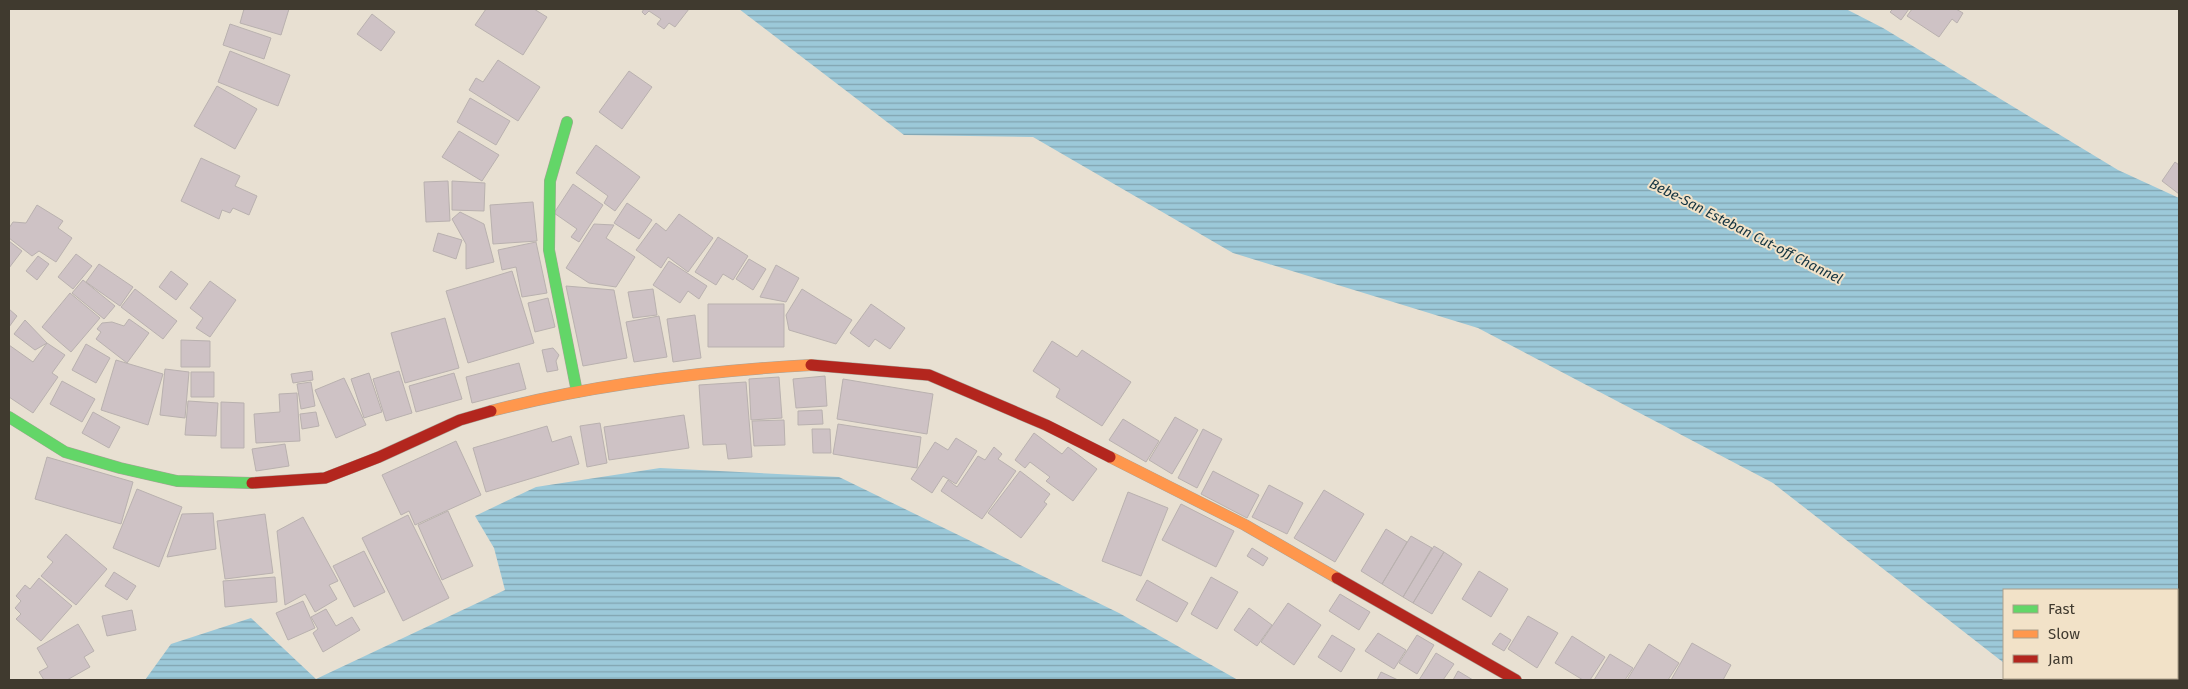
<svg xmlns="http://www.w3.org/2000/svg" width="2188" height="689" font-family="'Fira Sans',sans-serif">
<style>
.water{fill:url(#water-rules)}
.building{fill:#cec2c5;stroke:#b9b1af}
.lines{fill:none;stroke-linecap:round;stroke-linejoin:round}
.fast-casing{stroke:#a8a297;stroke-width:12}
.slow-casing{stroke:#a8a297;stroke-width:12}
.jam-casing{stroke:#a8a297;stroke-width:12}
.fast{stroke:#63d668;stroke-width:11}
.slow{stroke:#ff974d;stroke-width:11}
.jam{stroke:#b3261e;stroke-width:11}
.labels{text-anchor:middle;stroke-width:4;stroke-linejoin:round;paint-order:stroke}
.water-label{font-size:14px;font-style:italic;fill:#143441;stroke:#f2e2c8}
</style>
<defs>
<pattern id="water-rules" width="6" height="5" patternUnits="userSpaceOnUse" patternTransform="scale(1.25)"><rect width="6" height="5" fill="#9cc9d9"/><path d="M0 2.5h6" fill="none" stroke="#81a4b0"/></pattern>
</defs>
<rect width="100%" height="100%" fill="#e8e0d2"/>
<path class="water" d="M739 9H1846L1883 28 2118 170 2179 198V680H2027L2024 678H2177V590H2004V663L1773 483 1478 328 1233 253 1033 137 904 135Z
M660 468 839 477 1119 613 1238 680H145L171 644 251 618 316 679 505 590 494 548 475 516 536 487Z"/>
<path class="building" d="M244 9H289L281 35 240 23Z
M486 9H534L547 17 523 55 475 25Z
M644 9H689L675 27 669 23 664 29 657 24 661 19 649 11 645 15 642 12Z
M1893 9H1909L1901 20 1890 12Z
M1912 9H1956L1963 13 1957 23 1952 19 1939 37 1907 16Z
M372 14 395 32 381 51 357 34Z
M230 24 271 38 264 59 223 45Z
M230 51 290 75 278 106 218 82Z
M498 60 540 87 518 121 469 90 476 78 483 82Z
M629 71 652 87 622 129 599 112Z
M217 86 257 109 235 149 194 126Z
M470 98 510 121 496 145 457 122Z
M459 131 499 155 482 181 442 157Z
M596 145 640 177 615 211 604 203 608 196 576 173Z
M201 158 240 176 235 186 257 196 249 215 233 208 230 213 222 210 219 219 181 201Z
M2175 162 2179 165V194L2162 181Z
M448 181 450 221 426 222 424 182Z
M452 181 485 183 484 211 452 210Z
M573 184 603 205 579 242 571 237 577 229 554 213Z
M533 202 537 241 493 244 490 205Z
M627 203 652 220 639 239 614 223Z
M37 205 63 221 58 228 72 238 56 262 39 251 32 256 9 238V228L13 222 26 223Z
M460 212 484 224 494 262 466 269V244L452 219Z
M679 214 713 238 688 272 668 257 661 268 636 250 656 223 666 231Z
M594 224 614 225 606 238 635 257 616 287 589 283 566 268Z
M438 233 462 240 456 259 433 251Z
M718 237 748 256 733 280 723 274 716 285 695 272Z
M9 241 22 251 9 268Z
M536 242 547 293 522 297 516 267 502 270 498 250Z
M76 254 92 266 73 289 58 277Z
M38 256 49 264 37 280 26 271Z
M749 259 766 269 753 290 736 279Z
M669 261 707 286 699 299 688 291 680 303 653 285Z
M99 264 133 287 120 306 86 282Z
M776 265 799 278 786 302 760 297Z
M171 271 188 284 176 300 159 287Z
M512 271 534 343 468 363 446 291Z
M83 280 115 306 104 319 72 293Z
M210 281 236 300 210 337 196 328 203 318 190 308Z
M566 286 614 290 627 358 583 366Z
M135 289 177 321 163 339 121 307Z
M653 289 657 315 633 318 628 292Z
M802 289 852 320 836 344 789 330 786 315Z
M70 293 100 318 71 352 42 327Z
M548 298 555 327 535 332 528 303Z
M708 304H784V347H708Z
M871 304 905 328 890 349 875 339 869 347 850 333Z
M9 309 17 316 9 327Z
M695 315 701 358 673 362 667 319Z
M659 316 667 357 634 362 626 322Z
M445 318 459 368 405 383 391 333Z
M129 319 149 333 127 363 96 339 101 332 97 329 102 323 112 322 124 326Z
M25 320 47 343 35 350 14 334Z
M181 340 210 341V367H181Z
M1052 341 1077 357 1082 350 1131 382 1102 426 1056 397 1060 389 1033 371Z
M47 343 65 355 52 373 58 377 33 413 9 397V345L33 362Z
M86 344 110 358 96 383 72 370Z
M553 348 559 355 556 361 558 370 547 372 542 350Z
M116 360 163 374 148 425 101 410Z
M519 363 526 389 472 403 466 377Z
M165 369 189 372 185 418 160 415Z
M312 371 313 380 293 383 291 374Z
M399 371 412 413 386 421 373 379Z
M191 372H214V397H191Z
M369 373 382 412 364 418 351 379Z
M454 373 462 399 416 412 409 386Z
M825 376 827 406 796 408 793 379Z
M779 377 782 418 751 420 749 379Z
M344 378 366 425 336 438 315 390Z
M843 379 933 394 927 434 837 419Z
M62 381 95 399 82 422 50 404Z
M311 382 315 406 301 409 297 384Z
M746 382 752 457 728 459 726 444 703 445 699 385Z
M297 393 300 441 256 443 254 414 280 412 279 394Z
M188 401 218 403 216 436 185 435Z
M221 402 244 403V448H221Z
M822 410 823 424 798 425V411Z
M93 412 120 427 109 448 82 433Z
M316 412 319 426 302 429 300 414Z
M684 415 689 448 609 460 604 427Z
M1175 417 1198 430 1172 474 1149 460Z
M1123 419 1159 441 1146 462 1109 440Z
M784 420 785 445 754 446 752 421Z
M600 423 607 463 587 467 580 426Z
M838 424 921 437 917 468 833 454Z
M547 426 552 442 571 436 579 464 486 492 473 448Z
M812 429H830L831 453H813Z
M1203 429 1222 439 1197 488 1178 478Z
M1034 433 1062 454 1068 447 1097 469 1073 501 1046 481 1050 477 1030 462 1025 468 1015 460Z
M956 438 977 451 956 484 943 476 932 493 911 479 935 442 948 450Z
M456 441 481 495 415 525 409 511 401 515 382 475Z
M285 444 289 466 256 471 252 449Z
M994 447 1002 454 998 459 1016 471 982 519 941 491 948 480 957 487 978 456 985 460Z
M47 457 133 482 121 524 35 499Z
M1020 471 1050 494 1044 502 1047 504 1021 538 988 513Z
M1213 471 1259 495 1247 518 1201 494Z
M1269 485 1303 503 1287 534 1252 517Z
M137 489 182 507 159 567 113 548Z
M1324 490 1364 514 1335 562 1294 538Z
M1128 492 1168 508 1141 576 1102 561Z
M1181 504 1234 531 1216 567 1162 540Z
M448 511 473 566 442 580 418 525Z
M213 513 216 549 167 557 182 514Z
M265 514 273 573 225 579 217 521Z
M408 515 449 598 403 621 362 538Z
M303 517 338 581 329 585 337 599 315 612 305 594 285 605 277 531Z
M1386 529 1407 542 1382 584 1361 571Z
M66 534 107 569 76 605 41 576 53 562 47 557Z
M1411 536 1432 548 1403 597 1382 584Z
M1434 546 1444 552 1413 603 1403 597Z
M1252 548 1268 558 1263 566 1247 556Z
M364 551 385 592 354 607 333 566Z
M1444 552 1462 564 1432 614 1413 603Z
M1479 571 1508 589 1491 617 1462 599Z
M114 572 136 586 127 600 105 586Z
M275 577 277 602 225 607 223 581Z
M1211 577 1238 592 1217 629 1191 614Z
M39 578 72 606 41 641 16 619 21 614 15 608 21 601 16 596 25 585 30 589Z
M1147 580 1188 603 1177 622 1136 600Z
M1340 594 1370 612 1359 630 1329 611Z
M303 601 315 628 288 640 276 613Z
M1288 603 1321 625 1294 665 1261 642Z
M1249 608 1272 625 1257 646 1234 630Z
M326 609 336 626 352 617 360 630 323 652 313 633 318 629 311 617Z
M132 610 136 630 107 636 102 616Z
M1528 616 1558 633 1537 668 1508 649Z
M78 624 94 651 84 657 90 667 67 680H44L39 672 48 667 37 648Z
M1378 633 1406 650 1394 669 1365 651Z
M1500 633 1511 640 1504 651 1492 644Z
M1332 635 1355 649 1341 672 1318 657Z
M1417 635 1434 645 1417 674 1399 663Z
M1572 636 1605 657 1590 680H1583L1555 663Z
M1692 643 1731 665 1723 680H1671Z
M1649 644 1679 663 1668 680H1627Z
M1436 653 1454 664 1443 680H1419Z
M1610 654 1633 668 1625 680H1594Z
M1458 671 1473 680H1453Z
M1381 672 1398 680H1377Z"/>
<g class="lines">
<g class="fast-casing">
<path id="fast" d="M567 122 550 181 549 250 577 392
M9 417 65 452 120 468 177 481 252 483"/>
</g>
<g class="slow-casing">
<path id="slow" d="M491 411C595 384 704 371 811 365
M1110 457 1245 525 1337 578"/>
</g>
<g class="jam-casing">
<path id="jam" d="M811 365 929 375 1046 425 1110 457
M252 483 325 478 379 457 460 420 491 411
M1337 578 1516 680"/>
</g>
<use href="#fast" class="fast"/>
<use href="#slow" class="slow"/>
<use href="#jam" class="jam"/>
</g>
<g class="labels">
<g class="water-label">
<text transform="translate(1746 231) rotate(27)" y="5">Bebe-San Esteban Cut-off Channel</text>
</g>
</g>
<rect width="2188" height="689" fill="none" stroke="#403a2f" stroke-width="20"/>
<rect x="2003" y="589" width="175" height="90" fill="#f2e2c8" stroke="#ab9f8b"/>
<rect x="2013" y="605" width="25" height="8" fill="#63d668" stroke="#ab9f8b"/>
<text x="2048" y="614" font-size="15" fill="#403a2f">Fast</text>
<rect x="2013" y="630" width="25" height="8" fill="#ff974d" stroke="#ab9f8b"/>
<text x="2048" y="639" font-size="15" fill="#403a2f">Slow</text>
<rect x="2013" y="655" width="25" height="8" fill="#b3261e" stroke="#ab9f8b"/>
<text x="2048" y="664" font-size="15" fill="#403a2f">Jam</text>
</svg>
